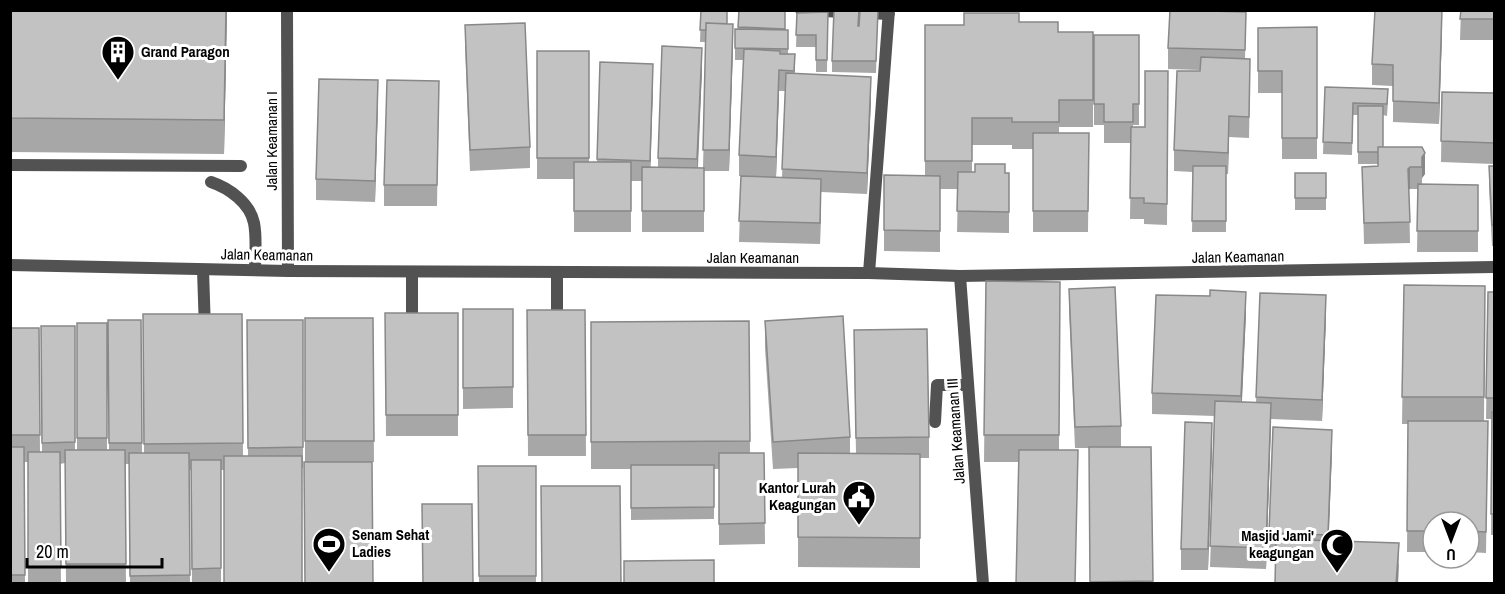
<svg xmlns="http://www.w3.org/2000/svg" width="1505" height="594" font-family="'Archivo Narrow',sans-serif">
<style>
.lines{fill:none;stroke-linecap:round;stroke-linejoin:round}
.service{stroke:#525252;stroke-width:12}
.minor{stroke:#525252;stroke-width:12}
.tertiary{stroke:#525252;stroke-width:12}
.wall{fill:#a7a7a7;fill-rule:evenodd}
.shaded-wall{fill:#888}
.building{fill:#c2c2c2;stroke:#888;stroke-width:1.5}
.labels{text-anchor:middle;stroke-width:6;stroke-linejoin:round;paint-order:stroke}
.poi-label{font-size:15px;font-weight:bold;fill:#000;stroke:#fff;text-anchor:start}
.street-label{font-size:15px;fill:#000;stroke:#fff}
</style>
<rect width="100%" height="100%" fill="#fff"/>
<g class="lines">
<path class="service" d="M10 165 241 166
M211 182C229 188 250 203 254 223 257 238 255 255 255 270
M203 270 205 330
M412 272V328
M557 325V273
M935 422 937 385H968"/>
<path class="minor" d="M287 10 288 271
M801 10 889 14
M869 273 889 10
M960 276 983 584"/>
<path class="tertiary" d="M10 265 288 271 869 273 960 276 1494 267"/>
</g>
<path class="wall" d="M10 10H227L224 154 10 152Z
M501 10H570V12H501Z
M582 10H646V11Z
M701 10 727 24 733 45 729 171H704V232H642V181H631V232H574V179H537V51H589V162H597L600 62 653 85 650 168H658V158L702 69 698 168H703L706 42H700Z
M739 10 785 11V30H788V54H795V73L871 98 867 194 821 192 820 244 739 242 741 176H739V155L744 60H735V29H738ZM779 91H785L782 177H776Z
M878 10 876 73 832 72V61L859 26Z
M1461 10H1494V40H1460Z
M828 12 827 72H816V47H796L797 13Z
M1246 12 1245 59 1250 80 1249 138 1229 137 1228 174H1226V232H1192L1193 172 1174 171V150L1200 70 1168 69V48Z
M1019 22 1058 32H1093V127H1059V133H1089L1088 232H1033V149H1012V145H972V172L1009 173V233L957 232 958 189H940V252L884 251V175H925V25H964Z
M465 25 530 147V168L470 171 465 46Z
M1317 27V159H1282V93H1258V28Z
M1442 31 1439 124 1393 122V86L1372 85V64Z
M1094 35H1139V125H1133V127H1145L1168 71 1167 225 1144 224V219H1130L1131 143H1104V125H1094Z
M439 81 437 206H384V185Z
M1325 87 1388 101 1387 116 1383 115V147H1422L1425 174 1422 178V184L1478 185V252H1417L1418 189H1409L1410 243 1364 244 1362 167 1378 166V164H1358V115H1353L1352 155 1323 154Z
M1442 92 1494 93V164L1441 162Z
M378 101 375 202 316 200V179Z
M1489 166H1494V246H1492L1489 187Z
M1295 173H1326V210H1295Z
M986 281 1060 282 1059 450 1018 462H984Z
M1404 285 1485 286 1484 421H1488L1486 553 1469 552V522H1433V552H1407L1408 424H1402Z
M1069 289 1121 426V447H1151L1153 584H1090L1089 448H1075L1069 310Z
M1488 292H1494V535H1491L1492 419H1486Z
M1260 293 1326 316 1322 421 1271 419 1266 569 1210 567 1215 416 1152 414V393L1246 313 1242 402 1256 403Z
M463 309H513V408L463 409Z
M527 310H585L586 456H528Z
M385 313H458V436H386Z
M143 314H242L243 456H248L247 320H303V468L221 470V584H192L191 470H189L190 584H130L129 464H125L126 584H66L65 463 60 464 61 584H28V462H24L25 584H10V328H39L40 452H42L41 326H75V450H77V323H107V450H109L108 320H141L142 453H144Z
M305 318H373L374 462H305Z
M749 321 750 453H764L765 544 719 545V469H714V519L631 520V469H591V322Z
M765 321 850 437V453H856L854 352 929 437V458H920V568L798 567V468L773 469 765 348Z
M1212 444 1208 570H1181V549Z
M1332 451 1328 541 1399 564 1398 584H1275L1276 554H1269V533Z
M478 466H536V584H479Z"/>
<path class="shaded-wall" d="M226 10H227L224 154V120Z
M1442 10V31L1439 124V103Z
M733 24V45L729 171V150Z
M702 48V69L697 180V159Z
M653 64V85L650 182V161Z
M779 70V91L776 178V157Z
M871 77V98L867 194V173Z
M378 80V101L375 202V181Z
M1229 116V137L1228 174V153Z
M1425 153V174L1422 178V157Z
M1410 167V189L1408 190V169Z
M821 179V200L820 244V223Z
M1246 292V313L1241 417V396Z
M1326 295V316L1322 421V400Z
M1271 403V425L1266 569V548Z
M1212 423V444L1208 570V549Z
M1332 430V451L1328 556V535Z
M1399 543 1398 584H1396Z"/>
<path class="building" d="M10 10H226L224 120 10 118Z
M701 10H727V24L706 23V30H700Z
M739 10 785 11V29L738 27Z
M834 10H859L858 26H859L860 10H878L876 61H832Z
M1170 10 1246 12 1245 50 1168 48Z
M1375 10H1442L1439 103 1393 101V65L1372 64Z
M1461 10H1494V19H1460Z
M828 12 827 60H816V35H796L797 13Z
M964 13H1019V22H1058V32H1093V100H1059V122H1012V118H972V161H925V25H964Z
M525 23 530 147 470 150 465 25Z
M706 23 733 24 729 150H703Z
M1317 27V138H1282V71H1258V28Z
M735 29 788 30V49L735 48Z
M1094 35H1139V104H1133V122H1104V104H1094Z
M662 46 702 48 697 159 658 158Z
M744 49 780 51V54H795L794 71 779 70 776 157 739 155Z
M537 51H589V158H537Z
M1201 57 1250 59 1249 117 1229 116 1228 153 1174 150 1177 71H1200Z
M600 62 653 64 650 161 597 159Z
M1145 71H1168L1167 204 1144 203V198H1130L1131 127H1145Z
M786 73 871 77 867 173 782 169Z
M319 79 378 80 375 181 316 179Z
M387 80 439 81 437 185H384Z
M1325 87 1388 89 1387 104 1353 103 1352 143 1323 142Z
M1442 92 1494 93V143L1441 141Z
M1358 106H1383V147H1378V152H1358Z
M1033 133H1089L1088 211H1033Z
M1378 147H1422L1425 153 1422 157V167H1410L1408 169 1410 222 1364 223 1362 167 1378 166Z
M574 162H631V211H574Z
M975 164H1005V173H1009V212L957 211 958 172H975Z
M1193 166H1226V221H1192Z
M1489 166H1494V225H1492Z
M642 167 704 168V211H642Z
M1295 173H1326V198H1295Z
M884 175 940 176V231L884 230Z
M741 176 821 179 820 223 739 221Z
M1418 184 1478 185V231H1417Z
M986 281 1060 282 1059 435H984Z
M1404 285 1485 286 1484 397H1402Z
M1115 287 1121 426 1075 427 1069 289Z
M1210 290 1246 292 1241 396 1152 393 1156 295 1210 296Z
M1488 292H1494V398H1486Z
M1260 293 1326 295 1322 400 1256 397Z
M463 309H513V387L463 388Z
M527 310H585L586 435H528Z
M385 313H458V415H386Z
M143 314H242L243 443 144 444Z
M843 316 850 437 773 442 765 321Z
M305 318H373L374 441H305Z
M108 320H141L142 443H109Z
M247 320H303V447L248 448Z
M749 321 750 441 591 442V322Z
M77 323H107V438H77Z
M41 326H75V442L42 443Z
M10 328H39L40 435H10Z
M927 329 929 437 856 438 854 330Z
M1215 401 1271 403 1266 548 1210 546Z
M1492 412H1494V514H1491Z
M1408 421H1488L1486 532 1469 531V522H1433V531H1407Z
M1185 422 1212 423 1208 549H1181Z
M1273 427 1332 430 1328 535 1269 533Z
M10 447H24L25 575H10Z
M1089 447H1151L1153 581 1090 582Z
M65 450H125L126 564H66Z
M1019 450H1078L1075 584H1016Z
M28 452H60L61 567H28Z
M129 453H189L190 575 130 576Z
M719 453H764L765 523 719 524Z
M798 453 920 454V538L798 537Z
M224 456H302V584H224Z
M191 460H221V568L192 569Z
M304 462H372L373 584H305Z
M631 465H714V507L631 508Z
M478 466H536V576H479Z
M541 486H620L621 584H542Z
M422 504H472L473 584H423Z
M1276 539 1399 543 1396 584H1275Z
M714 560V584H624V561Z"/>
<defs>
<g id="building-pin" transform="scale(1.725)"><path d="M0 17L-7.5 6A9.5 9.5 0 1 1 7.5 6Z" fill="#000" stroke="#fff"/><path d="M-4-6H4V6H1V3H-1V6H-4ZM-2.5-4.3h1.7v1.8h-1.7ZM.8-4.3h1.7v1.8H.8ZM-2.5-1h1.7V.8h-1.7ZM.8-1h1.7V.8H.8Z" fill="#fff"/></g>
<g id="civic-pin" transform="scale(1.725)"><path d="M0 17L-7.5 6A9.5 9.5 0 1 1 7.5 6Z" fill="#000" stroke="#fff"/><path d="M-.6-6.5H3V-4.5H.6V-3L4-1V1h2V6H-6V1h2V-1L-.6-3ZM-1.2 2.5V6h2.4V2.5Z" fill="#fff"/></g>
<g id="stadium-pin" transform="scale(1.725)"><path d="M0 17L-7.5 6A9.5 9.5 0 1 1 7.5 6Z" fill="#000" stroke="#fff"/><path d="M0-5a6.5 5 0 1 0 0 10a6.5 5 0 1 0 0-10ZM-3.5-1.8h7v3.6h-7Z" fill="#fff"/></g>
<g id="mosque-pin" transform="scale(1.725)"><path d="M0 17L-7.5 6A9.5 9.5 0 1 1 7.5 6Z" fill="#000" stroke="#fff"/><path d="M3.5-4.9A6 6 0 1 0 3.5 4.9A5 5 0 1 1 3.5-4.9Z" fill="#fff"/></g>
</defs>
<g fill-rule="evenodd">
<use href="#building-pin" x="118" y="52"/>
<use href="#civic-pin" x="859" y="497"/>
<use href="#stadium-pin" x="329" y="544"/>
<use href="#mosque-pin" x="1337" y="545"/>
</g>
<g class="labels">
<g class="poi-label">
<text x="141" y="57">Grand Paragon</text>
<text x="836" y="493" text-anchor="end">Kantor Lurah<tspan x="836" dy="17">Keagungan</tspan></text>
<text x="352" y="540">Senam Sehat<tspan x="352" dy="17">Ladies</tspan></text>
<text x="1314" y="541" text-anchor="end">Masjid Jami'<tspan x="1314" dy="17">keagungan</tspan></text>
</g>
<g class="street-label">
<text transform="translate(272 141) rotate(-90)" y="5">Jalan Keamanan I</text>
<text transform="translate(267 255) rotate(1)" y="5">Jalan Keamanan</text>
<text transform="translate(1238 257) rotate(-1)" y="5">Jalan Keamanan</text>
<text x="753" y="263">Jalan Keamanan</text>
<text transform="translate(956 431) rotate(-94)" y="5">Jalan Keamanan III</text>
</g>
</g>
<rect width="1505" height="594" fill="none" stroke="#000000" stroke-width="24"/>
<g transform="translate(1451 540) rotate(180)"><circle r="28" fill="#ffffff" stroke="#999999" stroke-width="1.5"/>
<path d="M0-4.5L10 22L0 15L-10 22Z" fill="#000000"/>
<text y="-9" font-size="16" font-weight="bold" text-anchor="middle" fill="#000000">U</text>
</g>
<path d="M27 558v9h135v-9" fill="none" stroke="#000000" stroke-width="3"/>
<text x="36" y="558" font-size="18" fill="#000000" stroke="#ffffff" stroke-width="4.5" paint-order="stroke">20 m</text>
</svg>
